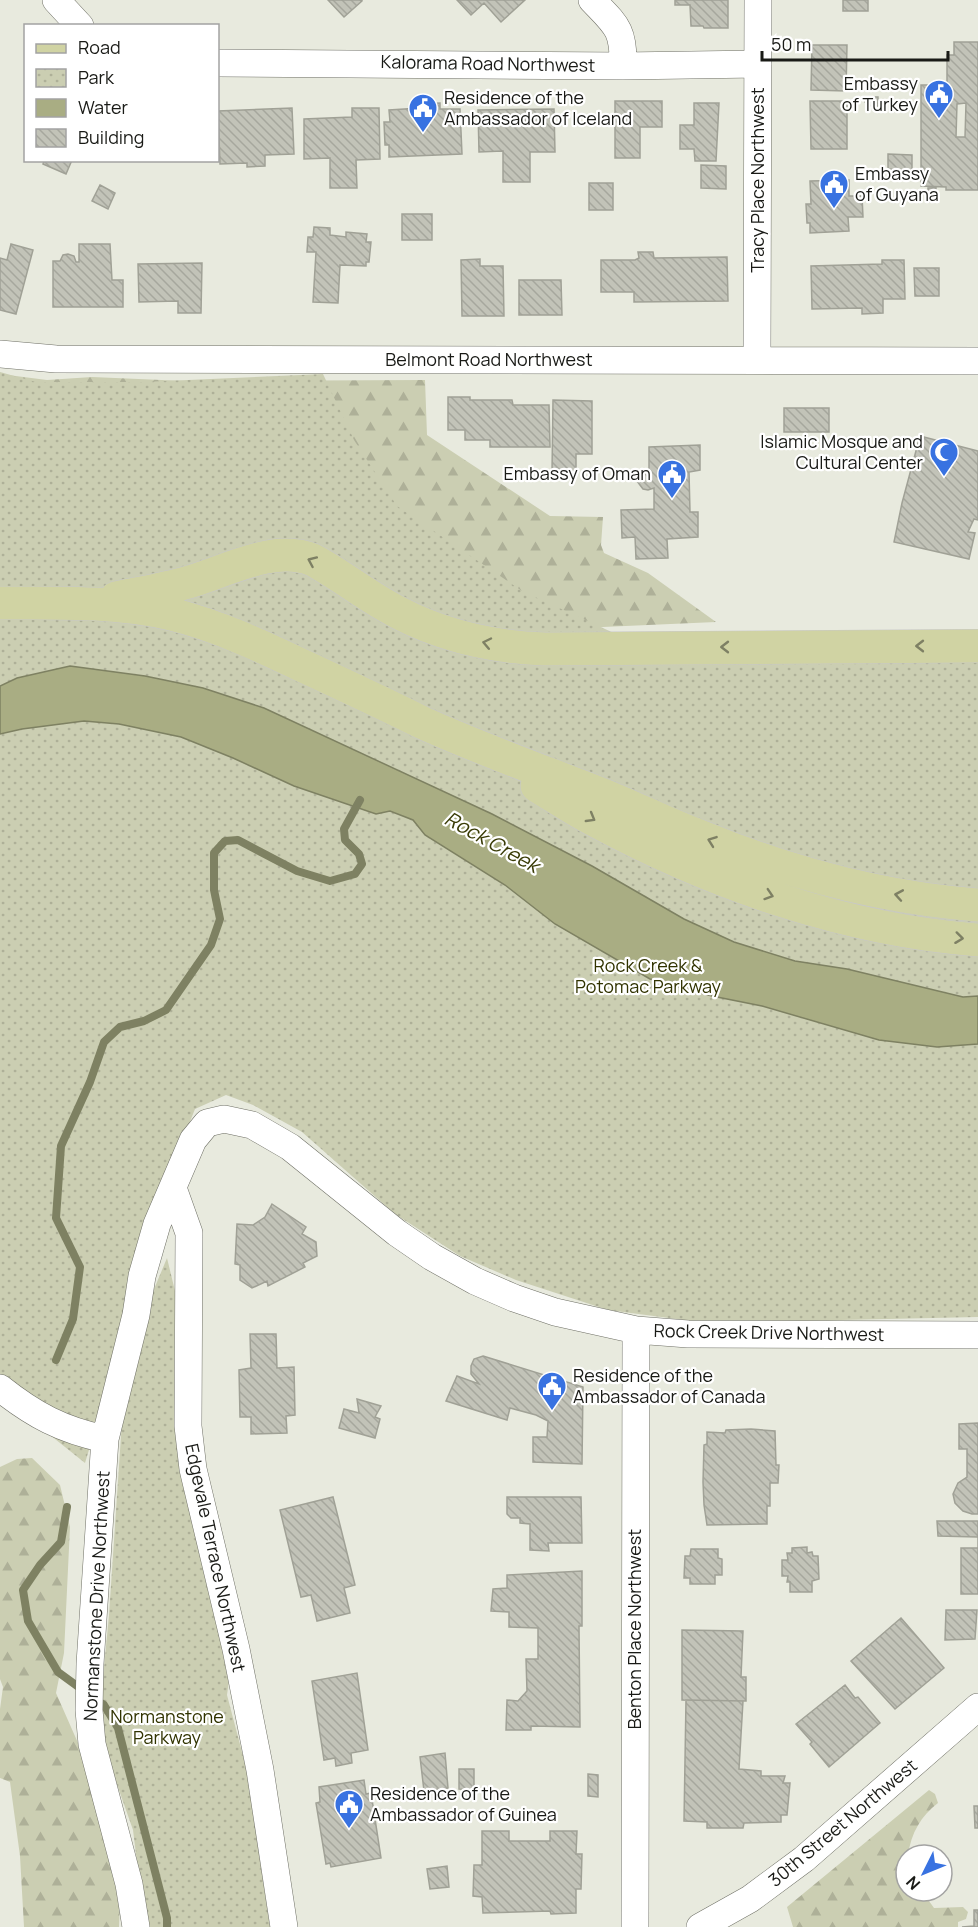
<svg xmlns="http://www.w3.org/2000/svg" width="978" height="1927" font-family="Manrope,sans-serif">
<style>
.forest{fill:url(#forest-firs)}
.park{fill:url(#park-dots)}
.water{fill:#a9ad83;stroke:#7e8162;stroke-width:1.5}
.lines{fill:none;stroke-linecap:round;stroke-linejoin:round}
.stream{stroke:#7e8162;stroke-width:8}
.building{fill:url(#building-back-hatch);stroke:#a0a196;stroke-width:1.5;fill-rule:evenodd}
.minor-casing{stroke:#6f7066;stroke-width:28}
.primary-casing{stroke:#c8c8c7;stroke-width:34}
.minor{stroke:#fff;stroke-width:27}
.primary{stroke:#d0d3a3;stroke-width:33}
.oneway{stroke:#7e8064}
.labels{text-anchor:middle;stroke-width:4.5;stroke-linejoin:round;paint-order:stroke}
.street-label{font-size:18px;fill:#191a16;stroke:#fff}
.poi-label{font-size:18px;fill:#191a16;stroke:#fff;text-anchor:start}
.park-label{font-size:18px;fill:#313300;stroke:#fff}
.water-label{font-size:20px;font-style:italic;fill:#3a3c07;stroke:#fff}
</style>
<defs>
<pattern id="forest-firs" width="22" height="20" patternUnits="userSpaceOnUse" patternTransform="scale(1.5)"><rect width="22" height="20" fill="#cbceb2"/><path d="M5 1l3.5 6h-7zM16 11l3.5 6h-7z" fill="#aeb098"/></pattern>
<pattern id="park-dots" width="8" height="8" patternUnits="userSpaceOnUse" patternTransform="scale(1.5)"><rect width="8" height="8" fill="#cbceb2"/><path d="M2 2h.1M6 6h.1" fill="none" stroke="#aeb098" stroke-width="1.8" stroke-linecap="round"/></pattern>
<pattern id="building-back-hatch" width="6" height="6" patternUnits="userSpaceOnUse" patternTransform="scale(1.5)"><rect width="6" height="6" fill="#c2c3b8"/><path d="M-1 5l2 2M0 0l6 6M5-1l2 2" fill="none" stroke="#a6a79d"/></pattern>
</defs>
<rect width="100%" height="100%" fill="#e8eade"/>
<path class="forest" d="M0 374 47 380 92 377 185 381 425 380 427 435 550 516 603 517 601 545 604 553 648 573 716 622 512 631Z
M32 1458 60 1485 70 1527 64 1653 56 1693 78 1743 120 1901 119 1927H24L20 1856 10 1782 0 1778V1709L3 1687 0 1679V1467L17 1459Z
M929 1790 935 1794 938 1803C921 1816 911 1833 908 1855H906V1891C921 1891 926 1896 934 1908L963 1907 968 1912 966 1919 958 1922V1927H793L787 1907Z"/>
<path class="park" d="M0 372 36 382H143L323 374 354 440 397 506 522 591 640 645 978 658V1317L707 1323 608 1310 516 1280 460 1256 395 1214 302 1132 253 1105 226 1095 195 1109 132 1267 113 1370 85 1463 0 1395Z
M167 1258 175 1291 174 1373 177 1434 233 1652 227 1695 247 1771 270 1927H145L133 1830 98 1730 109 1615 122 1421 137 1330Z"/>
<path class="water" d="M70 666 145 676 203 688 264 708 492 814 592 866 684 919 734 942 795 961 847 969 963 997 978 996V1044L937 1047 879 1040 762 1006 712 996 650 979 555 924 505 885 425 835 413 820 390 811 376 814 294 786 233 758 181 737 119 724 84 721 22 729 0 734V686L17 678Z"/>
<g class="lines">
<path class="stream" d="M56 1360 73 1319 80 1267 56 1218 61 1146 90 1082 104 1042 120 1027 144 1021 166 1010 211 945 220 919 214 890V853L225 841 238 840 297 871 330 881 355 874 362 864 359 854 345 840 344 829 360 800
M67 1507 61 1542 40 1565 23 1590 28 1621 58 1672 84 1691
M96 1700 104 1705 118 1728 167 1918V1927"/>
</g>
<path class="building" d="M328 0H362V1L344 17Z
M457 0H525L501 22 484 3 471 15Z
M675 0H728V28H704L703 26H691L690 5H675Z
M843 0H868V11H843Z
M954 42H978V190H946V187L921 186V85H947V55H954ZM966 103 965 137H956L957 104Z
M812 45H847L846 91 811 90Z
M865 97H878V106H871L865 102Z
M615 101H662V127H640V158H615Z
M810 101H847V149H811Z
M440 103V109H460L462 154 389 157V145H385L384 122H390L389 110 420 108 419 104Z
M694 103H719L716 161H695L694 149H680V125H694Z
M292 108 294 154 265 155V166L247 167V163L220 164 218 111Z
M352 108H379L380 159 356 160 357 188H330V158L304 159V119L352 117Z
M554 109 555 152H530V182H503V151L479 152 478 110Z
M888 154 912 155V170L888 169Z
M44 160H72L66 174 43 164Z
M701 165 726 166V189L701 188Z
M849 180V196H862L863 217H848L849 231 810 233V223H807L806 204H811L810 181Z
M589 183H613V210H589Z
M100 185 115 193 108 209 92 201Z
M928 188H936V202H928Z
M402 214H432V240H402Z
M314 227 330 228V235L346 237V232L367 234 366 242H371L369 262H366V266L340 265 338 303 313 302 316 252H307L308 237H313Z
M11 244 33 250 16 314 0 310V258L7 260Z
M79 244H110L112 280H123V307H53V261H60L63 255 68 254 74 256 76 262H79Z
M638 252H653L654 258 727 257 728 301 634 302V292H601V260H635L639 258Z
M480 259V266H503L504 316H462L461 260Z
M882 260H904L905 299H883V313L862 314V308L812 309 811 266 882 264Z
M202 263 201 313H178V301L139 302 138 264Z
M914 268H939V296H915Z
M519 280H561L562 315H519Z
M448 397H470V400H512L513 405H549L550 447H490V440H465V430H448Z
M553 400 592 401V454H576V474L552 473Z
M784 408H829V432H784Z
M920 436 978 451V520L974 519 968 532 975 533 969 559 894 542 902 503Z
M700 445V470L689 472 690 512H698V537L667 539 668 558 636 559 635 537 622 538 621 510 654 509V488L648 490 643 489 637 481 640 472 649 469V447Z
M272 1204 306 1227 302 1234 316 1242 317 1256 303 1263 305 1267 268 1286 267 1281 252 1288 240 1280V1265L235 1264 237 1224 253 1225 265 1217Z
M250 1334H276L277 1368 294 1367 295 1415 286 1416 287 1433 251 1434V1417H240L239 1370 251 1368Z
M483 1356 583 1387 582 1464 533 1462V1437H547L548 1421 536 1415 510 1408 507 1420 446 1401 457 1376 479 1384 471 1374V1366L474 1359Z
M357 1399 381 1406 375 1417 380 1419 375 1438 339 1428 344 1409 359 1413Z
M978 1423V1514H972L963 1511 955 1503 953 1494 958 1483 967 1477V1449H959V1424Z
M751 1429 775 1431 776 1465H779L778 1483H770V1506H767V1524L707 1525 704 1505 703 1482 704 1445 707 1444V1432L725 1433 726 1430Z
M333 1497 355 1585 344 1588 350 1613 317 1621 311 1595 301 1597 280 1510Z
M507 1497H581L582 1543H548L549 1551 530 1550V1524L520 1523V1518H511L507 1514Z
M937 1521H978V1594H961V1548H978V1537L938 1536Z
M807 1547V1553L812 1552 813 1556H818L819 1579 812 1581V1592H790V1582H787L788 1576H782V1560H788L787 1553H792V1548Z
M691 1549H718V1558L722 1559V1575H715V1584H690V1578H684L685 1556H690Z
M582 1571V1626H579L580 1727 531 1726V1730H506L507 1700 518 1701 527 1691 526 1659H538V1628L509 1627V1612L491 1611 493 1589 507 1588V1575Z
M946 1610H977L975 1639 945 1640Z
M901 1618 944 1668 895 1709 851 1661Z
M682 1630 743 1631 741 1677H746V1701L682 1700Z
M357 1673 368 1750 351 1753 352 1763 336 1766 335 1758 324 1760 312 1681Z
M845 1685 855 1698 858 1697 880 1723 829 1767 810 1744 812 1742 796 1724Z
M686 1700 743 1701 739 1769 761 1771V1776H785L783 1783H790L787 1815H781V1822L744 1823 743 1828H707V1822L684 1821Z
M445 1753 448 1788 424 1791 420 1757Z
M459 1769H474V1790L459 1789Z
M588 1774 598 1775V1797L588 1796Z
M364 1780 366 1794 371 1793 381 1858 331 1867 330 1863 326 1864 316 1803 320 1802 319 1787Z
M974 1806H978V1828H975Z
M482 1831H509V1841H550V1831H577L576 1854H582L581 1889H576V1913L551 1914 550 1911 483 1913 482 1897 473 1896 474 1865H482Z
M447 1866 449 1887 430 1889 427 1869Z
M974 1910H978V1927H962L974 1926Z"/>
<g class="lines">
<g class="minor-casing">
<path id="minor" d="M56 0 80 26
M592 0C616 25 624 29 623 66
M218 63 623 66 758 64
M0 354 56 359 978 361
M757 360 758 0
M173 1188 189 1233 188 1426 193 1469 236 1649 260 1770 284 1927
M0 1388C34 1415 62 1430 105 1439
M136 1927 129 1884 92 1744 89 1710 90 1664 105 1439 136 1315 142 1276 157 1224 193 1140 207 1123 224 1119 252 1125 290 1147 397 1233 432 1257 475 1281 514 1298 555 1312 636 1330 688 1334 978 1335
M635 1927 636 1330
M700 1927 750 1899 804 1859 978 1707"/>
</g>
<g class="primary-casing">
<path id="primary" d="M116 598C140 593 165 589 189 582 227 571 274 544 313 560 337 573 359 590 383 604 433 634 488 647 545 649L978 646
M0 603C57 603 115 601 171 614 216 625 259 645 301 665 342 684 383 703 423 723 483 750 545 772 606 796 638 809 669 825 702 837 790 873 883 898 978 905
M537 786C557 798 576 811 596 821 713 884 845 930 978 940"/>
</g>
<use href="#minor" class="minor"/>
<use href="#primary" class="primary"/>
</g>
<defs><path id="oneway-chevron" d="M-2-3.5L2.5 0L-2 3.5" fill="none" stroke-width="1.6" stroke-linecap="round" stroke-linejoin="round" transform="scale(1.5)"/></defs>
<g class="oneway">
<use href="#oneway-chevron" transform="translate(312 561) rotate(-156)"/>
<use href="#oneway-chevron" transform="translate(487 643) rotate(-168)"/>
<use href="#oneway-chevron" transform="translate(920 646) rotate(180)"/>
<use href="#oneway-chevron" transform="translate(725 647) rotate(180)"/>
<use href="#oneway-chevron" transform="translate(591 818) rotate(30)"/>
<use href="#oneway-chevron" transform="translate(712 841) rotate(-160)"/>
<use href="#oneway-chevron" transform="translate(769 895) rotate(18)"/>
<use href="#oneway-chevron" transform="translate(899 895) rotate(-170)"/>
<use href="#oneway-chevron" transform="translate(959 938) rotate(7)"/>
</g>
<defs>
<g id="civic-pin" transform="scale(1.5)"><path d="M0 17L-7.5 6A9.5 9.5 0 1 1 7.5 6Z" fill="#3872e1" stroke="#fff"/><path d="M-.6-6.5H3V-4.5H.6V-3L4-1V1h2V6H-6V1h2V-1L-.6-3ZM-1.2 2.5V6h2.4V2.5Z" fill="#fff"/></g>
<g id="mosque-pin" transform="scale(1.5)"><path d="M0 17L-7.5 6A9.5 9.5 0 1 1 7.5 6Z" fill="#3872e1" stroke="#fff"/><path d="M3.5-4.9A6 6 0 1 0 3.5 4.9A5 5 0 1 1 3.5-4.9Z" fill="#fff"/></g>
</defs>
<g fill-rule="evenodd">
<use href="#civic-pin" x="939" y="94"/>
<use href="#civic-pin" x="423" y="108"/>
<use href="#civic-pin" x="834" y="184"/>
<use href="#mosque-pin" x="944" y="452"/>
<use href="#civic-pin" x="672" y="474"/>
<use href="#civic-pin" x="552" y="1386"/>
<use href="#civic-pin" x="349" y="1804"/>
</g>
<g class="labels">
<g class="street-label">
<text transform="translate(488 64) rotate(1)" y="6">Kalorama Road Northwest</text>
<text transform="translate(758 180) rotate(-90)" y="6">Tracy Place Northwest</text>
<text x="489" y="366">Belmont Road Northwest</text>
<text transform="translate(769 1333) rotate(1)" y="6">Rock Creek Drive Northwest</text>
<text transform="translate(215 1558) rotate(78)" y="6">Edgevale Terrace Northwest</text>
<text transform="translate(97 1596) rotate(-87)" y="6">Normanstone Drive Northwest</text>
<text transform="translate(635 1629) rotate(-90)" y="6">Benton Place Northwest</text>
<text transform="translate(843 1823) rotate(-40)" y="6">30th Street Northwest</text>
</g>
<g class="poi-label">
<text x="918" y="90" text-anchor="end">Embassy<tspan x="918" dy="21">of Turkey</tspan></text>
<text x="444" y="104">Residence of the<tspan x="444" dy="21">Ambassador of Iceland</tspan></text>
<text x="855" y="180">Embassy<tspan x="855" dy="21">of Guyana</tspan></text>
<text x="923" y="448" text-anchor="end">Islamic Mosque and<tspan x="923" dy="21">Cultural Center</tspan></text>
<text x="651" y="480" text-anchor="end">Embassy of Oman</text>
<text x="573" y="1382">Residence of the<tspan x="573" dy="21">Ambassador of Canada</tspan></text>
<text x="370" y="1800">Residence of the<tspan x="370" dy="21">Ambassador of Guinea</tspan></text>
</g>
<g class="park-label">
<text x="648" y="972">Rock Creek &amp;<tspan x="648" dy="21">Potomac Parkway</tspan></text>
<text x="167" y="1723">Normanstone<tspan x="167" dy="21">Parkway</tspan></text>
</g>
<g class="water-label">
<text transform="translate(492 842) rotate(29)" y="7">Rock Creek</text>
</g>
</g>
<rect x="24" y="24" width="195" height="138" fill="#ffffff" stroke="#a3a3a2" stroke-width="1.5"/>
<rect x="36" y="44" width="30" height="9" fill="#d0d3a3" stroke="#a3a3a2" stroke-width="1.5"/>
<text x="78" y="54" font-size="18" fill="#191a16">Road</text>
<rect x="36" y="69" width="30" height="18" fill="url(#park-dots)" stroke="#a3a3a2" stroke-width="1.5"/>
<text x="78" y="84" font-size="18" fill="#191a16">Park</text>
<rect x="36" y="99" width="30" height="18" fill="#a9ad83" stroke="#a3a3a2" stroke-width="1.5"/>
<text x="78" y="114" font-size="18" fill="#191a16">Water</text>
<rect x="36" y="129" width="30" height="18" fill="url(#building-back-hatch)" stroke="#a3a3a2" stroke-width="1.5"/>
<text x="78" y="144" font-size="18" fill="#191a16">Building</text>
<g transform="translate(924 1873) rotate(227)"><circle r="28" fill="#ffffff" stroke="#a3a3a2" stroke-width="1.5"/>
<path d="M0-4.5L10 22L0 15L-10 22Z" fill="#3872e1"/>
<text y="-9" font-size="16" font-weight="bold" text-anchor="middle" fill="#191a16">N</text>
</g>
<path d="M762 51v9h186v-9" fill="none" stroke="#191a16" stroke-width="3"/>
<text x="771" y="51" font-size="18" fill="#191a16" stroke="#ffffff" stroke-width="4.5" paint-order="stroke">50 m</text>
</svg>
